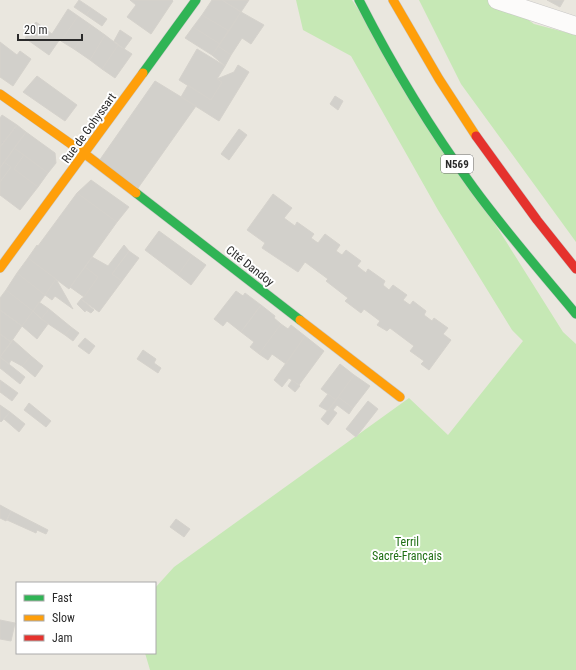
<svg xmlns="http://www.w3.org/2000/svg" width="576" height="670" font-family="'Roboto Condensed',sans-serif">
<style>
.green{fill:#c6e8b5}
.building{fill:#d2d0cb;stroke:#d5d2cc}
.lines{fill:none;stroke-linecap:round;stroke-linejoin:round}
.street-casing{stroke:#c7c6c5;stroke-width:19}
.fast-casing{stroke:#c7c6c5;stroke-width:10}
.slow-casing{stroke:#c7c6c5;stroke-width:10}
.jam-casing{stroke:#c7c6c5;stroke-width:10}
.street{stroke:#fcfbfa;stroke-width:18}
.fast{stroke:#30b455;stroke-width:9}
.slow{stroke:#ff9f0a;stroke-width:9}
.jam{stroke:#e5322d;stroke-width:9}
.labels{text-anchor:middle;stroke-width:4;stroke-linejoin:round;paint-order:stroke}
.shield{fill:#fff;stroke:#6b6b6b;stroke-width:1}
.shield-label{font-size:11px;font-weight:bold;fill:#2b2b2b}
.street-label{font-size:12px;fill:#2b2b2b;stroke:#fff}
.park-label{font-size:12px;fill:#1f6f14;stroke:#fff}
</style>
<rect width="100%" height="100%" fill="#eae7df"/>
<path class="green" d="M296 0H352L388 54 563 332 576 344V670H150L145 653H155V588L174 567 409 398 448 435 523 341 512 330 438 210 351 56 303 30Z
M419 0H501L534 24 576 35V242L461 84Z"/>
<path class="building" d="M79 0 91 8 86 15 74 7Z
M130 0H172L173 1 151 34 127 17 136 5Z
M212 0H222L241 12 229 31 202 15Z
M222 0H249L241 12Z
M547 0H564L560 7Z
M91 8 107 19 102 26 86 15Z
M68 9 78 16 61 41 60 39 49 55 25 38 36 22 52 34Z
M241 12 264 25 251 44 242 38 231 55 218 46Z
M202 15 229 31 220 44 193 27Z
M78 16 91 25 74 49 61 41Z
M91 25 105 35 90 60 74 49Z
M193 27 220 44 212 55 185 38Z
M120 30 132 38 124 49 114 41Z
M105 35 118 45 102 69 90 60Z
M0 42 17 55 20 51 31 59 13 86 0 77Z
M118 45 132 54 115 78 102 69Z
M218 46 231 55 225 66 212 55Z
M197 49 225 66 217 79 222 82 211 100 179 80Z
M238 65 249 72 219 121 181 97 188 85 211 100 222 82 217 79 234 72Z
M37 76 77 105 65 121 23 92Z
M155 81 196 106 138 188 99 161Z
M335 96 343 101 338 110 330 104Z
M2 115 17 125 0 147V118Z
M17 125 26 132 0 168V147Z
M239 129 247 135 229 160 221 154Z
M26 132 55 153 56 163 48 173 14 148Z
M14 148 24 155 14 169 38 187 20 210 0 195V182L11 167 4 162Z
M24 155 48 173 38 187 14 169Z
M4 162 11 167 0 182V168Z
M91 180 129 207 117 222 77 193Z
M77 193 117 222 69 289 28 258 37 245 38 246Z
M273 194 292 208 284 218 295 226 297 222 314 234 311 238 318 243 325 234 340 245 336 251 342 255 346 250 361 261 357 266 366 273 368 269 385 281 383 285 389 290 393 285 407 295 403 300 410 305 413 301 426 311 424 315 432 321 434 318 448 328 443 334 451 340 429 370 421 364 424 361 410 351 414 346 390 328 387 331 377 325 380 321 364 309 361 313 345 301 348 298 326 281 328 279 305 262 298 272 262 248 265 243 247 230Z
M159 231 192 255 178 275 145 250Z
M124 245 129 251 112 274 122 281 99 312 81 299 84 297 98 277 85 267 92 257 108 266Z
M129 251 139 258 122 281 112 274Z
M192 255 206 265 191 285 178 275Z
M28 258 56 279 45 295 17 273Z
M85 267 98 277 84 297 70 287Z
M17 273 45 295 33 311 6 290Z
M56 279 73 309 55 296 52 300 45 295Z
M6 290 33 311 22 326 0 310V298Z
M236 291 243 296 245 293 261 305 241 332 227 321 223 326 214 319Z
M81 299 94 310 91 313 86 310 85 312 77 304Z
M39 302 49 309 41 319 33 311Z
M261 305 275 316 274 318 281 324 259 354 250 347 254 342 241 332Z
M49 309 71 327 65 335 41 319Z
M0 310 22 326 11 342 0 334Z
M33 311 48 324 37 339 22 326Z
M281 324 288 329 291 325 305 336 286 364 272 354 268 360 259 354Z
M71 327 79 333 73 341 65 335Z
M0 334 11 342 0 357Z
M305 336 324 351 299 385 289 378 282 387 274 380Z
M85 338 95 346 89 354 78 346Z
M13 340 31 356 22 366 11 360 9 364 0 357Z
M143 350 156 359 154 363 161 368 158 373 137 359Z
M31 356 43 366 35 377 22 366Z
M0 357 25 377 20 384 0 368Z
M340 364 354 375 336 400 321 389Z
M354 375 370 386 353 408 338 397Z
M0 380 18 393 12 401 0 392Z
M292 380 300 386 295 392 288 386Z
M328 394 336 400 328 411 319 406Z
M338 397 353 408 349 414 337 405 333 410 337 413 328 425 321 419Z
M368 401 378 409 356 437 346 429Z
M29 403 51 421 46 427 24 410Z
M0 405 10 412 1 422 0 421Z
M10 412 25 424 19 432 4 419Z
M0 505 11 511 6 521 0 518Z
M11 511 48 530 46 534 37 530 36 533 7 520Z
M176 519 190 529 184 537 170 527Z
M0 620 15 623 11 641 0 639Z"/>
<g class="lines">
<g class="street-casing">
<path id="street" d="M497 0 576 26"/>
</g>
<g class="fast-casing">
<path id="fast" d="M359 0C392 65 430 128 473 187 505 231 541 272 576 314
M143 73 196 0
M136 193 300 320"/>
</g>
<g class="slow-casing">
<path id="slow" d="M393 0 439 79 476 136
M0 94 85 154 136 193
M0 268 143 73
M300 320 400 397"/>
</g>
<g class="jam-casing">
<path id="jam" d="M476 136 537 220 576 269"/>
</g>
<use href="#street" class="street"/>
<use href="#fast" class="fast"/>
<use href="#slow" class="slow"/>
<use href="#jam" class="jam"/>
</g>
<g class="labels">
<rect class="shield" x="441" y="155" width="32" height="18" rx="3"/>
<g class="shield-label">
<text x="457" y="168">N569</text>
</g>
<g class="street-label">
<text transform="translate(89 128) rotate(-54)" y="4">Rue de Gohyssart</text>
<text transform="translate(250 266) rotate(38)" y="4">CIté Dandoy</text>
</g>
<g class="park-label">
<text x="407" y="546">Terril<tspan x="407" dy="14">Sacré-Français</tspan></text>
</g>
</g>
<rect x="16" y="582" width="140" height="72" fill="#ffffff" stroke="#aaaaaa"/>
<rect x="24" y="595" width="20" height="6" fill="#30b455" stroke="#aaaaaa"/>
<text x="52" y="602" font-size="12" fill="#2b2b2b">Fast</text>
<rect x="24" y="615" width="20" height="6" fill="#ff9f0a" stroke="#aaaaaa"/>
<text x="52" y="622" font-size="12" fill="#2b2b2b">Slow</text>
<rect x="24" y="635" width="20" height="6" fill="#e5322d" stroke="#aaaaaa"/>
<text x="52" y="642" font-size="12" fill="#2b2b2b">Jam</text>
<path d="M18 34v6h64v-6" fill="none" stroke="#2b2b2b" stroke-width="2"/>
<text x="24" y="34" font-size="12" fill="#2b2b2b" stroke="#ffffff" stroke-width="3" paint-order="stroke">20 m</text>
</svg>
